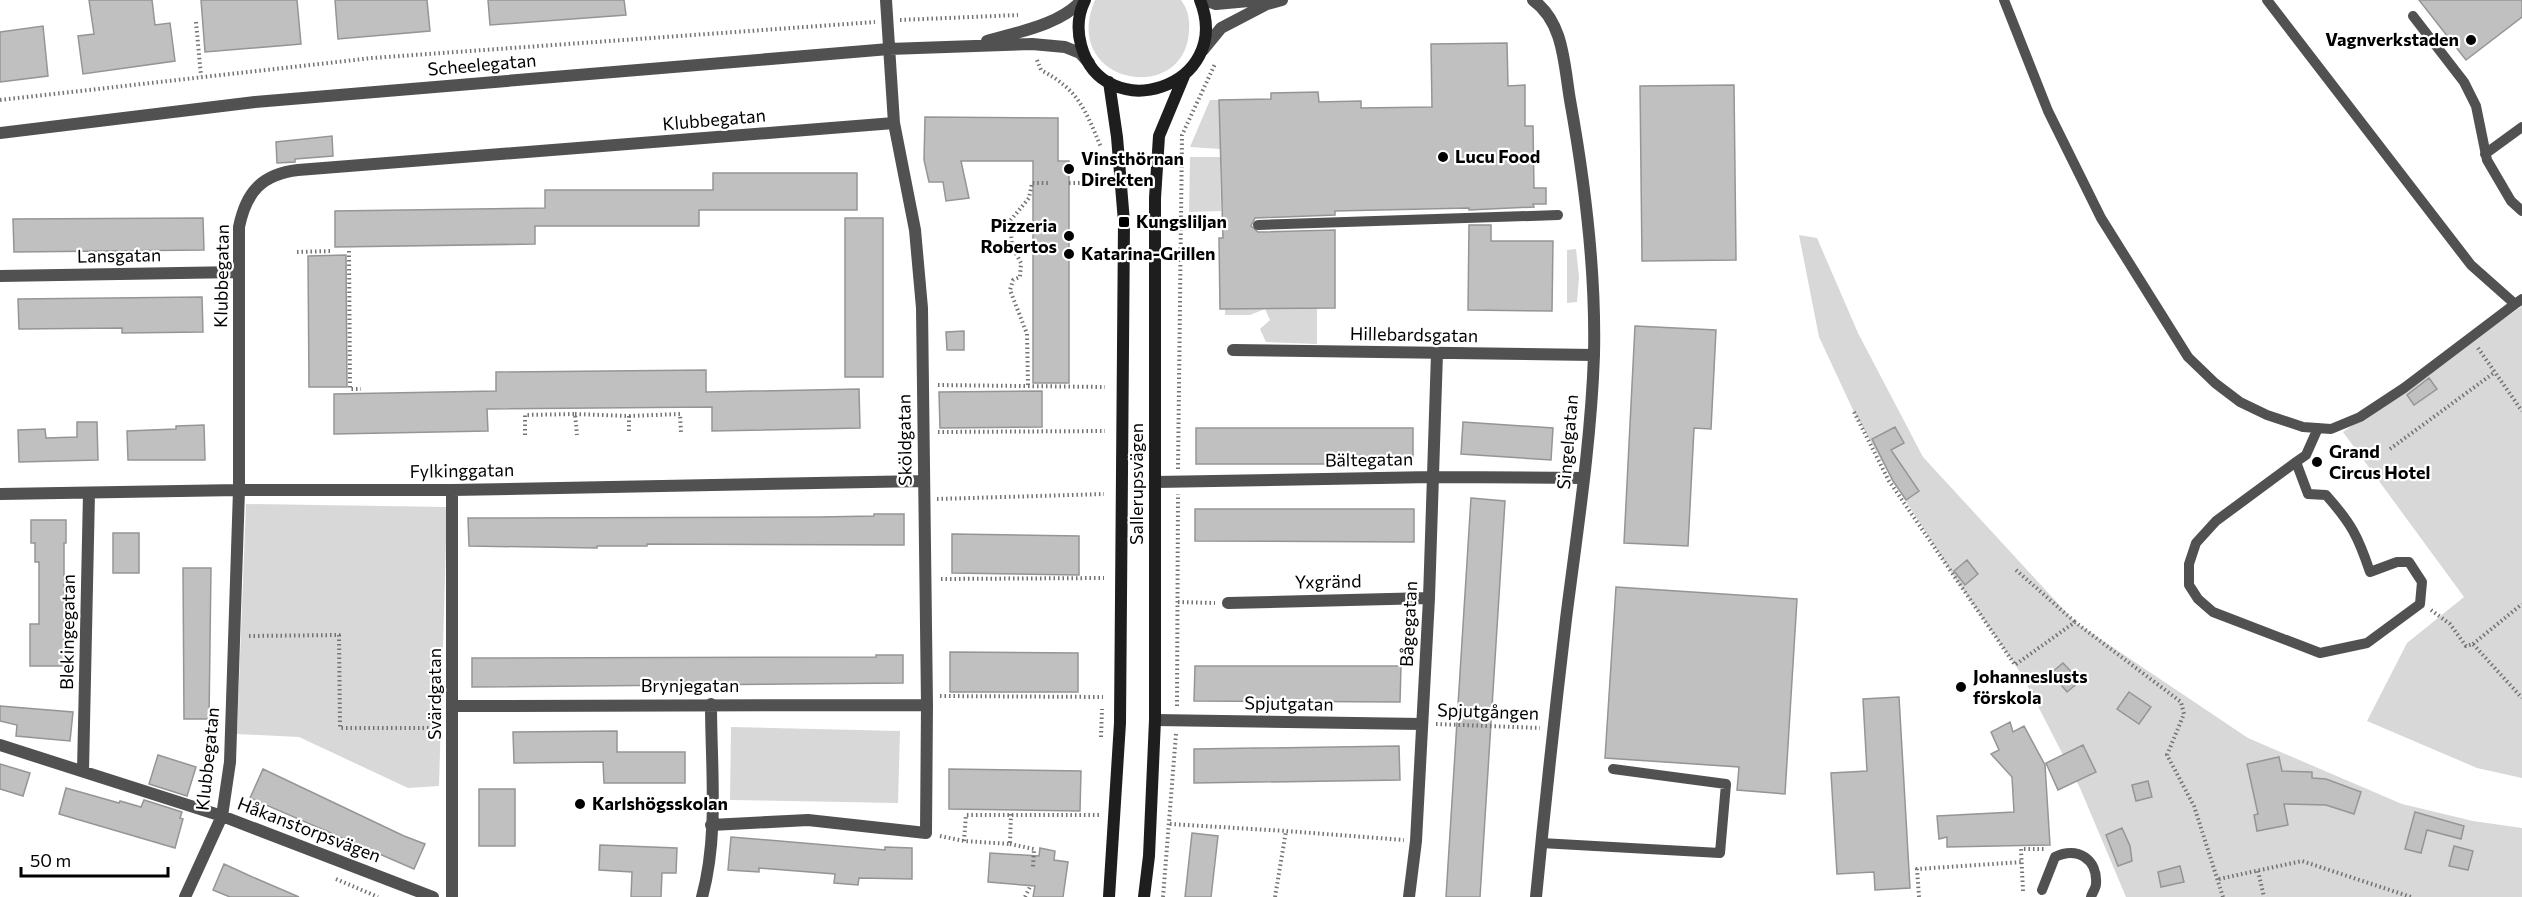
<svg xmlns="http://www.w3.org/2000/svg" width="2522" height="897" font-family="Commissioner,sans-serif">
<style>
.green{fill:#d8d8d8}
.building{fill:#c0c0c0;stroke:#959595;stroke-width:1.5}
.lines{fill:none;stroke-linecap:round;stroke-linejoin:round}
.path{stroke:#737373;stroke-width:4;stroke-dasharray:1.5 3;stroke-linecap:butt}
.lane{stroke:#515151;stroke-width:10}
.street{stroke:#515151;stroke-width:12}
.secondary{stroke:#1e1e1e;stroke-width:12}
.poi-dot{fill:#000;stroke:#fff;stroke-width:2}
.labels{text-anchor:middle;stroke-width:4.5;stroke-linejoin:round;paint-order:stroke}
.poi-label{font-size:18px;font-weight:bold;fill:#000;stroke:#fff;text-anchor:start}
.street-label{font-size:18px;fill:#000;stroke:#fff}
</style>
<rect width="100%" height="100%" fill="#fff"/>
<path class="green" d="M1095 0H1181C1188 9 1190 20 1189 31 1185 107 1059 84 1095 0Z
M1210 100H1219L1220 149 1190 147Z
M1190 157H1220L1221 211 1189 212Z
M1799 235 1817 238 1858 333 1923 457 2075 622 2248 738 2402 804 2473 821 2522 828V897H2126L2080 788 2022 675 1955 578 1893 481 1854 412 1819 337Z
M1576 249 1579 277 1577 302 1567 303V250Z
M2522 306V778L2477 768 2367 721 2407 643 2464 597 2343 432Z
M1317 308V344L1266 342 1260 329 1270 320 1265 309 1250 315H1225V309Z
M246 504 447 507 439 786 408 788 299 737 237 734Z
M731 727 900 731 898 803 730 800Z"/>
<path class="building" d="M89 0H152L155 25 170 23 175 61 83 74 78 36 94 34Z
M201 0H297L301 44 205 52Z
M335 0H427L430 31 338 39Z
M488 0H624L626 15 490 25Z
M2419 0H2522V17L2466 60Z
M43 26 48 76 0 82V32Z
M1507 43 1508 86 1525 85V126H1533L1534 188H1546V204H1533L1534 207 1469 210V208L1335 211V215L1255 218 1251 226 1258 232 1335 230V308L1220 309 1219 238H1223L1219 100 1271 99V93L1318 92 1319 102 1361 101V108L1432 107 1431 44Z
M1734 85 1736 260 1642 261 1640 86Z
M925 117 1058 118V161H1069V383H1033V161H961L969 198 946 201 943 182H929L924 160Z
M332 136 333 156 295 159V162L277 163 276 142Z
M713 173H857V210H699V226H535V244L335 247V211L545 208V190H713Z
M203 218 204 250 14 252 13 219Z
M845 218H883V377H845Z
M1469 225H1491V241H1553L1552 311 1468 310Z
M346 255 347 387H309L308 256Z
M202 297 203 332 122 333V328L19 329 18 299Z
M1635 326 1716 330 1711 429 1694 428 1688 546 1624 543Z
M964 331V350H947L946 332Z
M706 370V392L859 389 860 428 712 431V407L487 409 488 431 334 434V394L496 391V372Z
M2429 378 2437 389 2414 405 2407 395Z
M1042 391V427L940 428 939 392Z
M77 422H97L98 460 19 462 18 430 45 429 46 438 77 437Z
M1463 422 1553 428 1551 460 1461 454Z
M204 425 205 460H128L127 431 176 429V426Z
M1895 427 1904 443 1891 450 1919 491 1906 500 1893 481 1872 439Z
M1196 428H1413V464H1196Z
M1471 498 1505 501 1480 897H1446Z
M1195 509H1414V542L1195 541Z
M874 514H904V545L647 544V546H597V548L469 546 468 518 819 517 874 516Z
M31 520H66V543H64V666H30V624H39V562H35V543H31Z
M113 533H139V573H113Z
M952 534 1079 536V575L952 573Z
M1967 560 1978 574 1965 585 1954 571Z
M183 568H211L209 719H184Z
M1616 587 1797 599 1785 794 1737 790 1739 767 1605 758Z
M950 652 1078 653V692H950Z
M876 655H903V683L472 687V658L876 657Z
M2063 663 2080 681 2067 692 2051 673Z
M1195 666H1401L1400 702 1194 701Z
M2129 692 2151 707 2139 724 2117 709Z
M1899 697 1910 888 1875 890 1874 872 1837 874 1831 773 1867 771 1863 699Z
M0 706 73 712 70 741 16 736 17 725 0 721Z
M2010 722 2013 732 2024 726 2045 765 2050 845 1947 847V837L1939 839 1937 816 2014 812 2012 777 1991 754 1999 750 1991 732Z
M617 731V752H685V783H604L603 762 514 763 513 732Z
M2083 745 2096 772 2058 790 2046 763Z
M1399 746 1400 780 1194 783V749Z
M158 755 196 767 187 796 149 784Z
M2279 757 2282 771 2312 772V778L2326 779 2361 792 2354 814 2326 805 2284 804 2288 825 2257 831 2254 815 2258 814 2247 764Z
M0 764 30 773 23 796 0 789Z
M263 769 404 836 425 844 414 869 250 798Z
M949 769 1081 771 1080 811 949 809Z
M2148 781 2152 797 2136 801 2132 785Z
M66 788 119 803 120 801 141 807 144 800 182 812 180 818 183 819 175 848 59 814Z
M479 789H515V846H479Z
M2415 812 2464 826 2461 839 2427 830 2421 853 2405 849Z
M2122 828 2130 846 2132 861 2118 866 2106 835Z
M1192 833 1218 836 1211 897H1185Z
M731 837 885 850V847L912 848V879L859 878 858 885 834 883 835 874 759 868V872L728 870Z
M600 845 677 848 676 873H662L661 897H631L632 872 599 870Z
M2454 846 2473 851 2468 870 2449 866Z
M1040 848 1055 851 1054 860 1068 862 1063 897H1033L1035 886 988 882 990 853 1039 856Z
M224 864 248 875 299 897H230L213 890Z
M2180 866 2184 882 2161 887 2158 872Z"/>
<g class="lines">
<path class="path" d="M900 20 1018 15
M196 22 201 76
M1037 60 1041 70C1079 90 1085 110 1101 147
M0 100 372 58 875 22
M1069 183H1106
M349 251 350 389H361
M297 252 331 251
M2478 348 2522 411
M938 385 1105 387
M1028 385 1027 334 1010 290 1013 280 1020 277 1021 263 1012 246 1010 221 1029 198 1032 183H1048
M1854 412 1889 481 2015 665 2075 622 2181 702 2184 714 2167 755 2194 806 2223 897
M575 414 629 416V434
M629 416 680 414 681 433
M938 432 1105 431
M525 435V415L575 414 577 435
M2390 449 2495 372
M1178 469 1182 135 1215 64
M937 499 1104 494
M2016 570 2075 622
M941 579 1104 578
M1178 602 1215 603
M2431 610 2450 624 2466 646 2473 644 2522 698
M249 636 339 635 340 728H437
M2473 644 2522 604
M940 696 1103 697
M1177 706 1178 494
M1436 724 1540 728
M1101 737 1102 709
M1170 824 1286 831
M940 836 964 841 1010 844 1011 814
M964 841 966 815H1099
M1010 844 1034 849 1033 867
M2258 871 2264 897
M336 879 378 897
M2219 879 2302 861 2411 897
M2023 891 2021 849H2045
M1025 897 1031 885
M1163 897 1176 734
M1275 897 1286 831 1404 840
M1919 897 1917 869 2022 862"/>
<path class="lane" d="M2004 0 2048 111 2101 218 2188 357 2215 383 2240 402 2267 415 2303 427 2331 429 2360 417 2404 388 2515 304
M2267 0 2471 265 2515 304 2522 299
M2413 16 2464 82 2476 106 2487 160 2511 201 2522 211
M2485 154 2522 127
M1258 225 1558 215
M2296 462 2308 494 2326 495C2351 523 2358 536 2370 572L2397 562H2409L2422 582 2420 604 2367 643 2320 653 2213 612 2198 599 2189 585V564L2196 543 2216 521 2296 462 2306 455 2318 428
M1541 843 1720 853 1726 784 1613 769
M2042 890 2055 857C2077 846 2098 859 2096 884 2096 888 2092 893 2091 897"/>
<path class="street" d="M1205 0 1216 4 1260 0
M1533 0C1564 22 1564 65 1570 100 1585 183 1596 270 1594 355 1591 443 1577 532 1566 619 1555 712 1545 804 1536 897
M987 41C1018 32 1060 25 1082 0
M1203 50 1221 28 1267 4 1282 0
M0 133 255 102 889 49 1032 44 1065 47 1080 53 1089 63
M0 276 239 272
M1233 350 1594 355
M1155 482 1433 477 1584 478
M452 490V897
M0 494 239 490H452L924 481
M1228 603 1429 598
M454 706 927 705
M1155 720 1422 724
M0 745 222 816 433 897
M83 771 89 493
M711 825 808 820 926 833 927 705 922 308 915 230 894 123 886 0
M185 897 222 816 230 762 239 490V227C246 192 262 174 298 170L894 123
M702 897C719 836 711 767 711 704
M1409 897 1416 841 1429 598 1437 353"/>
<path class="secondary" d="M1085 0C1078 14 1077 30 1081 45 1103 128 1235 88 1200 0
M1109 82 1117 137 1124 222 1120 723 1109 897
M1144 897 1149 856 1155 720V198L1159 136 1184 76"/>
</g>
<g class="poi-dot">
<circle cx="2471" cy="40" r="6"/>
<circle cx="1443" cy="157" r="6"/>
<circle cx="1069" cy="169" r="6"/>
<rect x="1118" y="216" width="12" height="12" rx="3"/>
<circle cx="1069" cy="236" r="6"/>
<circle cx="1069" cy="254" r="6"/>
<circle cx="2317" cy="462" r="6"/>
<circle cx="1961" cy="687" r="6"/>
<circle cx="580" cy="804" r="6"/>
</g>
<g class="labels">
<g class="poi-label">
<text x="2459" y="46" text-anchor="end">Vagnverkstaden</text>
<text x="1455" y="163">Lucu Food</text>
<text x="1081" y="165">Vinsthörnan<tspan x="1081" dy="21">Direkten</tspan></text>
<text x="1136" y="228">Kungsliljan</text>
<text x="1057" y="232" text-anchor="end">Pizzeria<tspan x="1057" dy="21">Robertos</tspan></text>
<text x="1081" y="260">Katarina-Grillen</text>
<text x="2329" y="458">Grand<tspan x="2329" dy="21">Circus Hotel</tspan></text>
<text x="1973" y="683">Johanneslusts<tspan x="1973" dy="21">förskola</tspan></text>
<text x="592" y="810">Karlshögsskolan</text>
</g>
<g class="street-label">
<text transform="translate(482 65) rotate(-5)" y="6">Scheelegatan</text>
<text transform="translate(714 120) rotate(-5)" y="6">Klubbegatan</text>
<text transform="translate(119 256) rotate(-1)" y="6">Lansgatan</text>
<text transform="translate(222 276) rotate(-89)" y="6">Klubbegatan</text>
<text transform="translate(1414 335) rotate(1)" y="6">Hillebardsgatan</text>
<text transform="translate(905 440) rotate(-91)" y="6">Sköldgatan</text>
<text transform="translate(1568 442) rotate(-85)" y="6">Singelgatan</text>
<text transform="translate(1369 460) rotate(-1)" y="6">Bältegatan</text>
<text transform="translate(462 471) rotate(-1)" y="6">Fylkinggatan</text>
<text transform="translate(1137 484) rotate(-90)" y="6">Sallerupsvägen</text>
<text transform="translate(1328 582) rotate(-1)" y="6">Yxgränd</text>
<text transform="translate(1409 624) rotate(-87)" y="6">Bågegatan</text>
<text transform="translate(68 632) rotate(-89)" y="6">Blekingegatan</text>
<text x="690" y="692">Brynjegatan</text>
<text transform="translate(435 694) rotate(-90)" y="6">Svärdgatan</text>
<text transform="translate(1289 704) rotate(1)" y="6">Spjutgatan</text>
<text transform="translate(1488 712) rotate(2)" y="6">Spjutgången</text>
<text transform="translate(208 759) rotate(-84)" y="6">Klubbegatan</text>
<text transform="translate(309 830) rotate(21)" y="6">Håkanstorpsvägen</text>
</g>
</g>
<path d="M21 867v9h147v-9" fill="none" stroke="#000000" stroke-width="3"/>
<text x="30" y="867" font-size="18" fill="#000000" stroke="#ffffff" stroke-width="4.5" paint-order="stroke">50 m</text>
</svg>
